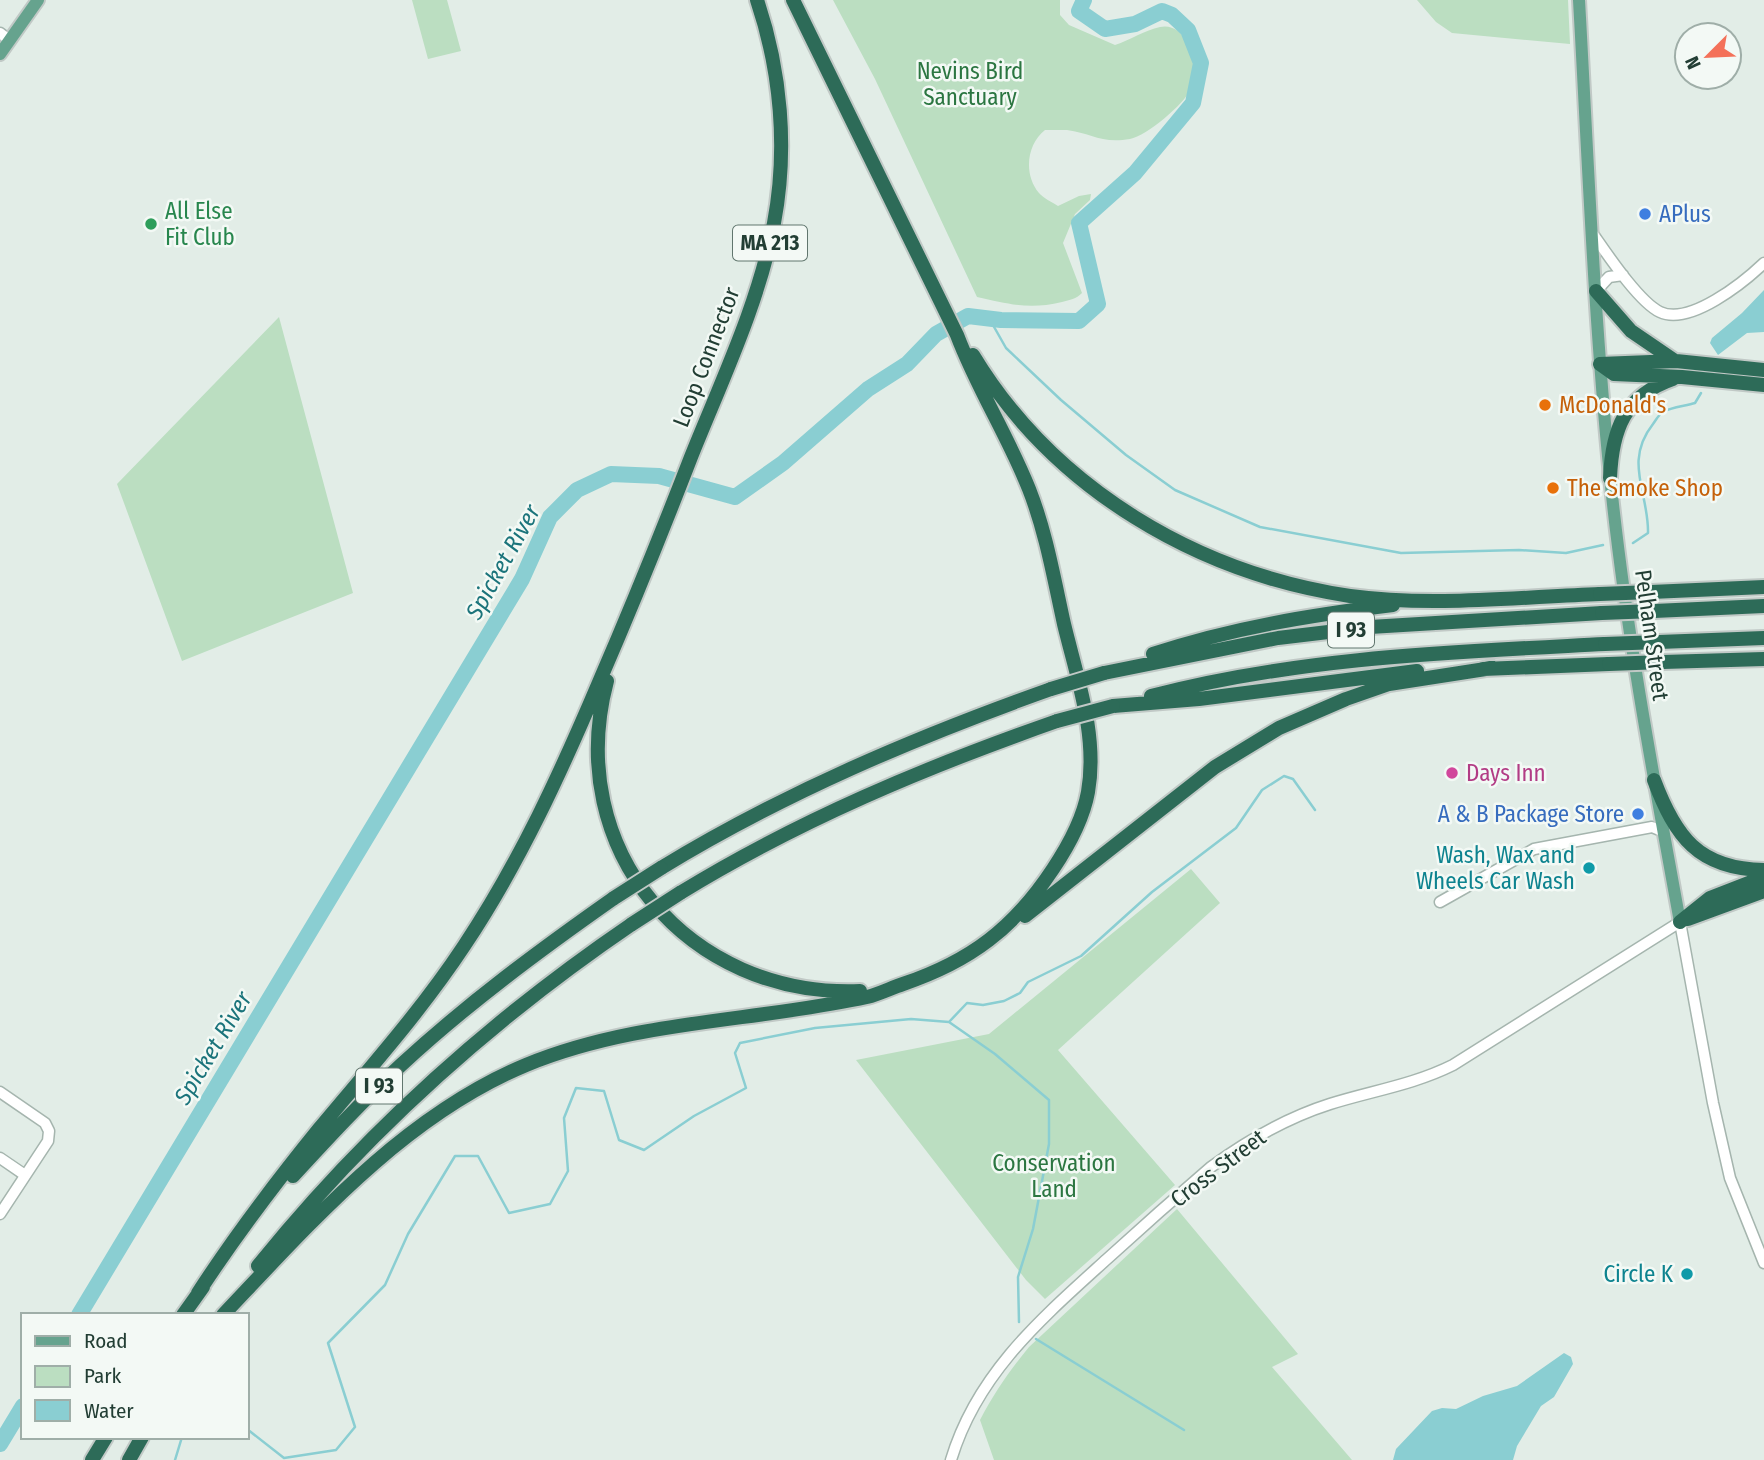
<svg xmlns="http://www.w3.org/2000/svg" width="1764" height="1460" font-family="'Fira Sans Condensed',sans-serif">
<style>
.green{fill:#bbdec1}
.water{fill:#8aced2}
.lines{fill:none;stroke-linecap:round;stroke-linejoin:round}
.stream{stroke:#8aced2;stroke-width:2.5}
.river{stroke:#8aced2;stroke-width:16}
.minor-casing{stroke:#a5b5ae;stroke-width:13}
.major-casing{stroke:#c1c9c6;stroke-width:16}
.highway-casing{stroke:#c1c9c6;stroke-width:18}
.minor{stroke:#fff;stroke-width:10}
.major{stroke:#66a38e;stroke-width:12}
.highway{stroke:#2d6b58;stroke-width:14}
.highway-bridge-casing{stroke:#c1c9c6;stroke-width:18;stroke-linecap:butt}
.highway-bridge{stroke:#2d6b58;stroke-width:14}
.shop-dot{fill:#3f7fe0;stroke:#f3f9f5;stroke-width:2.5}
.leisure-dot{fill:#2e9e5b;stroke:#f3f9f5;stroke-width:2.5}
.food-dot{fill:#e8710a;stroke:#f3f9f5;stroke-width:2.5}
.hotel-dot{fill:#d1479c;stroke:#f3f9f5;stroke-width:2.5}
.culture-dot{fill:#0f9aa8;stroke:#f3f9f5;stroke-width:2.5}
.labels{text-anchor:middle;stroke-width:5;stroke-linejoin:round;paint-order:stroke}
.shield{fill:#f3f9f5;stroke:#61766e;stroke-width:2}
.shield-label{font-size:21px;font-weight:bold;fill:#223e34}
.park-label{font-size:23px;fill:#2b7641;stroke:#f3f9f5}
.leisure-label{font-size:23px;fill:#27864d;stroke:#f3f9f5;text-anchor:start}
.shop-label{font-size:23px;fill:#366cbe;stroke:#f3f9f5;text-anchor:start}
.street-label{font-size:23px;fill:#223e34;stroke:#f3f9f5}
.food-label{font-size:23px;fill:#c56008;stroke:#f3f9f5;text-anchor:start}
.hotel-label{font-size:23px;fill:#b23c85;stroke:#f3f9f5;text-anchor:start}
.culture-label{font-size:23px;fill:#0d838f;stroke:#f3f9f5;text-anchor:end}
.water-label{font-size:24px;font-style:italic;fill:#1b747b;stroke:#f3f9f5}
</style>
<rect width="100%" height="100%" fill="#e2ede7"/>
<path class="green" d="M412 0H447L461 51 428 59Z
M833 0H1060V15L1069 25 1115 45C1130 40 1145 30 1160 27 1189 21 1199 69 1191 89 1184 104 1147 136 1130 139 1101 144 1091 133 1067 130 1060 130 1052 130 1045 130 1027 144 1023 174 1039 193 1043 198 1052 202 1058 206L1079 196 1091 194 1090 200 1075 214 1063 243 1082 293C1076 299 1070 300 1062 302 1029 310 1009 304 977 297L875 79Z
M1417 0H1568L1570 44 1452 33 1436 22Z
M279 317 353 593 182 661 117 484Z
M1191 869 1220 903 1058 1050 1175 1185 1045 1299 1026 1280 856 1060 989 1034Z
M1177 1209 1298 1354 1272 1367 1352 1460H994L980 1420C994 1393 1010 1370 1029 1347Z"/>
<path class="water" d="M1764 290V332L1747 333 1718 355 1710 343 1712 338 1742 313Z
M1564 1353 1571 1357 1573 1364 1554 1397 1541 1406 1517 1446 1513 1460H1393L1396 1449 1432 1411 1442 1408 1456 1409 1483 1396 1517 1386Z"/>
<g class="lines">
<path class="stream" d="M989 318 1006 348 1061 400 1126 455 1175 490 1260 527 1401 553 1519 550 1566 553 1603 545
M1633 543 1648 533C1649 493 1623 462 1653 424 1656 420 1659 414 1663 412 1671 407 1685 406 1695 403L1701 393
M949 1022 967 1003 983 1005 1004 1001 1020 993 1028 982 1081 956 1152 892 1236 828 1262 790 1284 776 1293 779 1315 810
M1036 1339 1184 1430
M247 1429 284 1458 336 1450 355 1427 328 1343 385 1285 408 1234 455 1156H478L509 1213 550 1204 568 1171 564 1118 576 1088 604 1091 619 1140 644 1150 694 1116 746 1088 735 1053 740 1043 815 1028 911 1019 949 1022 995 1054 1049 1100V1144L1033 1229 1018 1277 1019 1322
M175 1460 182 1437"/>
<path class="river" d="M79 1315 522 579 550 517 577 490 611 474 659 476 735 497 783 463 868 389 907 364 936 334 968 316 1001 320 1079 321 1098 304 1079 223 1135 173 1193 103 1201 63 1188 30 1172 15 1162 11 1135 24 1105 29 1079 11 1084 0
M0 1444 23 1406"/>
<g class="minor-casing">
<path id="minor" d="M0 33 9 40
M1593 234C1607 254 1639 302 1660 312 1690 326 1744 282 1764 263
M1596 291 1609 277 1623 275
M1440 902 1534 849 1652 827 1664 832
M0 1092 45 1123 49 1131 48 1141 0 1214
M0 1158 25 1175
M951 1460C977 1373 1042 1318 1107 1259 1141 1228 1176 1197 1211 1167 1248 1140 1286 1118 1330 1104 1371 1091 1413 1085 1453 1065L1680 922 1713 1103 1730 1178 1764 1263"/>
</g>
<g class="major-casing">
<path id="major" d="M1579 0C1588 159 1594 318 1610 476 1625 626 1653 774 1680 922
M0 54 38 0"/>
</g>
<g class="highway-casing">
<path id="highway" d="M1596 291 1631 331 1675 361
M973 355C1054 489 1197 573 1350 596 1432 607 1518 597 1600 594
M1600 364 1614 374 1682 377 1764 385
M1600 364 1676 361 1764 370
M1610 478C1612 430 1624 396 1673 379
M1651 592 1764 587
M1654 611 1764 606
M1659 642 1764 638
M1153 654C1231 628 1311 615 1393 605
M1663 662 1764 659
M1483 669 1609 664
M1104 673 1278 638 1370 627 1602 613
M607 681C562 850 689 998 860 991
M1151 696C1300 657 1453 652 1605 644
M1113 706 1199 699 1417 671
M1654 780C1675 836 1698 869 1764 870
M661 868C784 793 916 737 1051 689
M680 893C799 820 926 767 1057 721
M1025 916 1215 767 1279 728 1346 699 1389 684 1492 668
M1688 919 1764 891
M1680 922 1710 898 1764 877
M293 1176C328 1138 363 1100 401 1065 467 1004 540 950 614 898
M258 1266C365 1133 491 1020 632 924
M198 1293C235 1236 276 1182 319 1129 369 1069 421 1011 464 946 520 862 561 772 600 680 632 606 662 532 691 457 721 382 759 303 774 223 788 149 781 71 757 0
M183 1315 203 1287
M223 1315C312 1221 404 1116 526 1065 635 1020 753 1022 867 997 879 994 891 988 903 984 971 961 1014 928 1053 869 1069 845 1083 820 1088 792 1098 736 1077 678 1064 624 1054 579 1046 532 1029 489 1008 436 977 388 957 335L793 0
M92 1460 106 1437
M129 1460 142 1437"/>
</g>
<use href="#minor" class="minor"/>
<use href="#major" class="major"/>
<use href="#highway" class="highway"/>
<g class="highway-bridge-casing">
<path id="highway-bridge" d="M1600 594 1651 592
M1602 613 1654 611
M1605 644 1659 642
M1609 664 1663 662
M1051 689 1104 673
M1057 721 1113 706
M614 898 661 868
M632 924 680 893"/>
</g>
<use href="#highway-bridge" class="highway-bridge"/>
</g>
<g class="shop-dot">
<circle cx="1645" cy="214" r="7"/>
<circle cx="1638" cy="814" r="7"/>
</g>
<circle class="leisure-dot" cx="151" cy="224" r="7"/>
<g class="food-dot">
<circle cx="1545" cy="405" r="7"/>
<circle cx="1553" cy="488" r="7"/>
</g>
<circle class="hotel-dot" cx="1452" cy="773" r="7"/>
<g class="culture-dot">
<circle cx="1589" cy="868" r="7"/>
<circle cx="1687" cy="1274" r="7"/>
</g>
<g class="labels">
<g class="shield">
<rect x="733" y="225.5" width="74" height="35" rx="5"/>
<rect x="1328" y="612.5" width="46" height="35" rx="5"/>
<rect x="356" y="1068.5" width="46" height="35" rx="5"/>
</g>
<g class="shield-label">
<text x="770" y="250">MA 213</text>
<text x="1351" y="637">I 93</text>
<text x="379" y="1093">I 93</text>
</g>
<g class="park-label">
<text x="970" y="79">Nevins Bird<tspan x="970" dy="26">Sanctuary</tspan></text>
<text x="1054" y="1171">Conservation<tspan x="1054" dy="26">Land</tspan></text>
</g>
<g class="leisure-label">
<text x="165" y="219">All Else<tspan x="165" dy="26">Fit Club</tspan></text>
</g>
<g class="shop-label">
<text x="1659" y="222">APlus</text>
<text x="1624" y="822" text-anchor="end">A &amp; B Package Store</text>
</g>
<g class="street-label">
<text transform="translate(706 357) rotate(-69)" y="8">Loop Connector</text>
<text transform="translate(1652 635) rotate(82)" y="8">Pelham Street</text>
<text transform="translate(1218 1168) rotate(-37)" y="8">Cross Street</text>
</g>
<g class="food-label">
<text x="1559" y="413">McDonald's</text>
<text x="1567" y="496">The Smoke Shop</text>
</g>
<g class="hotel-label">
<text x="1466" y="781">Days Inn</text>
</g>
<g class="culture-label">
<text x="1575" y="863">Wash, Wax and<tspan x="1575" dy="26">Wheels Car Wash</tspan></text>
<text x="1673" y="1282">Circle K</text>
</g>
<g class="water-label">
<text transform="translate(503 562) rotate(-61)" y="8">Spicket River</text>
<text transform="translate(213 1048) rotate(-59)" y="8">Spicket River</text>
</g>
</g>
<rect x="21" y="1313" width="228" height="126" fill="#f3f9f5" stroke="#9faea8" stroke-width="2"/>
<rect x="35" y="1336" width="35" height="10" fill="#66a38e" stroke="#9faea8" stroke-width="2"/>
<text x="84" y="1348" font-size="21" fill="#223e34">Road</text>
<rect x="35" y="1366" width="35" height="21" fill="#bbdec1" stroke="#9faea8" stroke-width="2"/>
<text x="84" y="1383" font-size="21" fill="#223e34">Park</text>
<rect x="35" y="1400" width="35" height="21" fill="#8aced2" stroke="#9faea8" stroke-width="2"/>
<text x="84" y="1418" font-size="21" fill="#223e34">Water</text>
<g transform="translate(1708 56) rotate(246)"><circle r="33" fill="#f3f9f5" stroke="#9faea8" stroke-width="2"/>
<path d="M0-5L12 26L0 18L-12 26Z" fill="#f47159"/>
<text y="-10" font-size="19" font-weight="bold" text-anchor="middle" fill="#223e34">N</text>
</g>
</svg>
